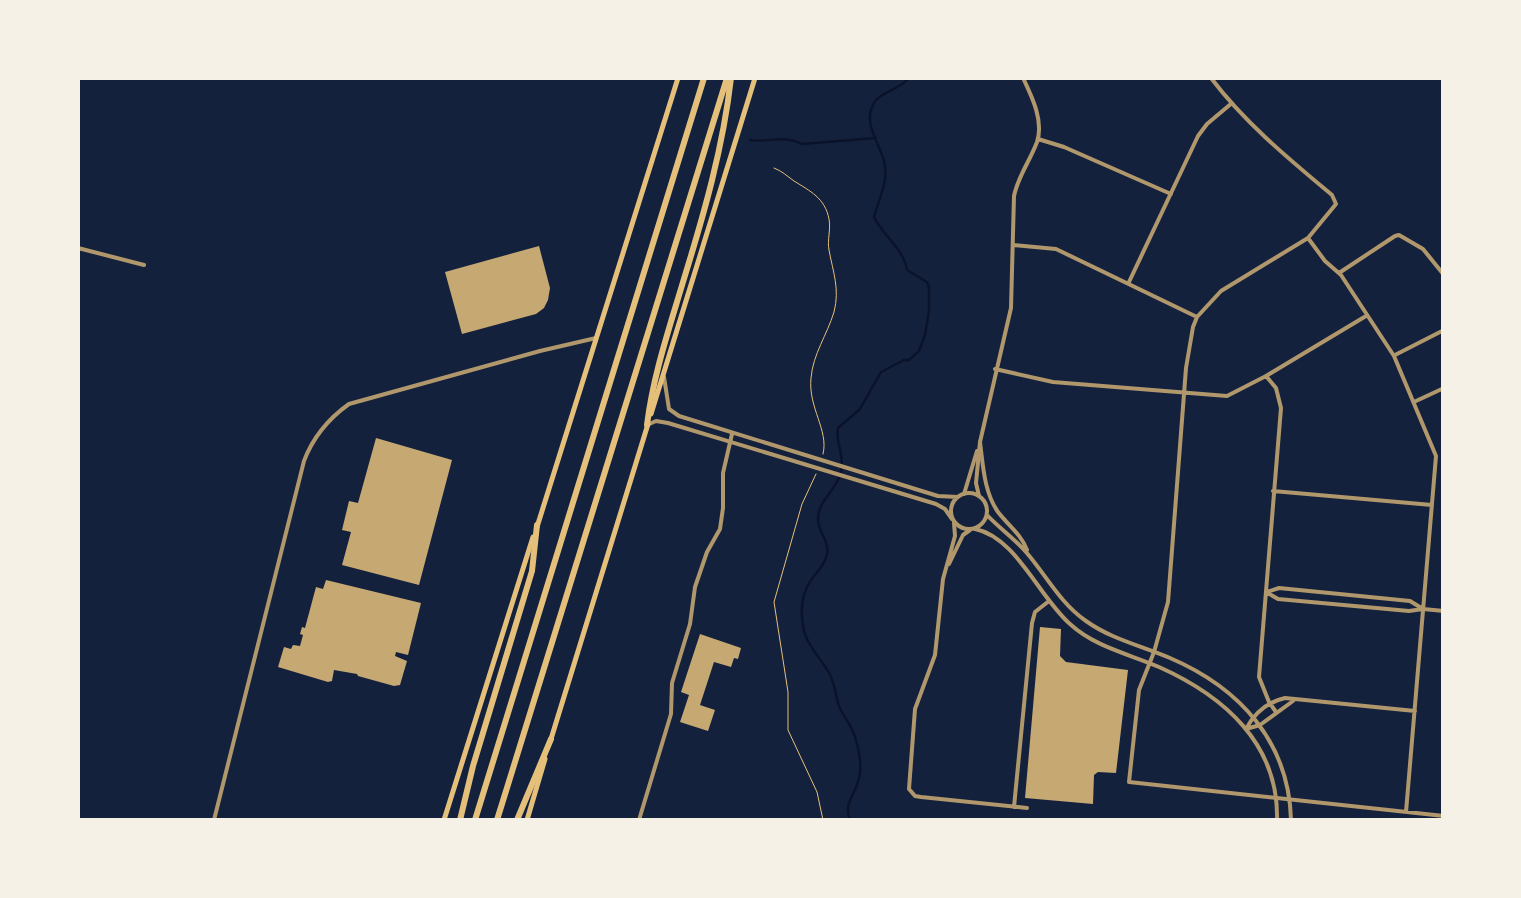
<svg xmlns="http://www.w3.org/2000/svg" width="1521" height="898" font-family="Poppins,sans-serif">
<style>
.lines{fill:none;stroke-linecap:round;stroke-linejoin:round}
.stream{stroke:#0b132b;stroke-width:2.5}
.building{fill:#c6a872}
.path{stroke:#e5c07b;stroke-width:1}
.minor{stroke:#b1986c;stroke-width:4}
.tertiary{stroke:#b1986c;stroke-width:4}
.secondary{stroke:#e5c07b;stroke-width:5}
.motorway{stroke:#e5c07b;stroke-width:6}
</style>
<rect width="100%" height="100%" fill="#14213d"/>
<g class="lines">
<path class="stream" d="M750 140C769 143 782 134 802 144L876 138
M850 820C843 803 856 794 859 778 862 767 859 751 856 740 853 727 844 718 839 706 836 697 835 686 831 677 824 661 808 648 804 631 800 613 800 596 811 580 817 572 825 565 827 554 830 541 817 531 818 518 819 499 837 490 841 472 845 456 835 442 838 428L860 409 881 372 904 360H909L919 351 925 335 929 311V287L927 282 907 270C904 249 883 236 874 217 879 198 889 182 884 161 880 145 864 124 872 107 878 91 897 92 909 78"/>
</g>
<path class="building" d="M539 246 550 288 548 300 544 308 536 314 462 334 445 272Z
M376 438 452 460 419 585 342 565 351 532 342 530 349 501 358 503Z
M326 580 421 603 408 655 396 652 395 656 407 661 400 685 394 686 358 676 357 674 334 670 332 681 328 682 278 667 284 647 291 649 293 645 300 646 303 635 300 634 302 627 305 628 316 587 323 589Z
M1040 627 1061 629 1060 656 1066 662 1128 670 1116 773 1098 772 1094 775 1093 804 1025 798Z
M700 634 741 648 738 659 734 658 731 667 714 662 700 705 715 710 708 731 680 722 689 695 681 692Z"/>
<g class="lines">
<path class="path" d="M774 168C782 171 787 176 794 181 810 191 825 198 829 219 831 230 827 240 829 250 833 272 840 289 834 312 827 335 813 354 811 378 808 408 829 430 823 454
M816 474 802 504 774 602 788 692V730L817 792 823 820"/>
<path class="minor" d="M1211 78C1245 123 1289 159 1332 195L1336 204 1308 238 1221 291 1197 317 1193 327 1186 368 1168 602 1154 652 1139 690 1129 782 1444 816
M1038 139 1064 147 1171 194
M1308 238 1325 261 1341 275 1394 356 1436 456 1406 812
M1013 245 1056 249 1197 317
M78 248 144 265
M1339 273 1395 236 1399 235 1423 249 1444 275
M1129 282 1198 136 1207 124 1232 103
M1395 355 1444 330
M995 369 1053 382 1227 396 1266 376 1366 316
M1266 376 1276 388 1281 408 1259 677 1269 702 1276 712
M1416 401 1444 388
M1273 491 1432 505
M964 494 977 451
M979 496 976 483 980 442 1011 308 1014 196C1018 176 1030 161 1037 142 1044 121 1032 97 1023 78
M954 523 955 536 943 579 935 655 915 709 909 789 915 796 921 797 1027 808
M949 564 963 535 970 530
M1266 592 1278 599 1409 611 1423 609 1444 611
M1267 592 1279 588 1410 601 1423 609
M1246 729C1255 712 1267 702 1285 698L1415 711
M1246 729 1260 725 1293 701
M1014 807 1032 623 1035 612 1049 601
M639 820 671 714 672 683 690 624 695 587 707 552 720 529 723 508V473L732 434"/>
<path class="tertiary" d="M664 377 669 409 679 416 938 496 958 497
M647 425 656 421 668 423 936 504 945 509 952 519
M980 442C983 465 984 492 998 512 1008 525 1021 534 1027 550
M951 511a18 18 0 1 1 36 0a18 18 0 1 1-36 0Z
M987 515C999 528 1014 538 1026 552 1046 575 1060 603 1086 621 1111 639 1142 646 1170 658 1240 688 1289 742 1291 820
M975 529C1016 537 1039 597 1070 624 1095 647 1129 654 1159 667 1224 696 1279 744 1277 820
M214 820 304 461C313 437 328 419 349 404L540 351 596 338"/>
<path class="secondary" d="M651 414 755 78
M537 527 678 78
M551 739 648 424
M444 820 533 537
M527 820 545 759"/>
<path class="motorway" d="M647 425C653 376 669 329 683 282 704 214 723 148 731 78
M460 820 473 766 532 571 537 525
M475 820 704 78
M497 820 727 78
M517 820 551 739"/>
</g>
<rect width="1521" height="898" fill="none" stroke="#f6f1e7" stroke-width="160"/>
</svg>
